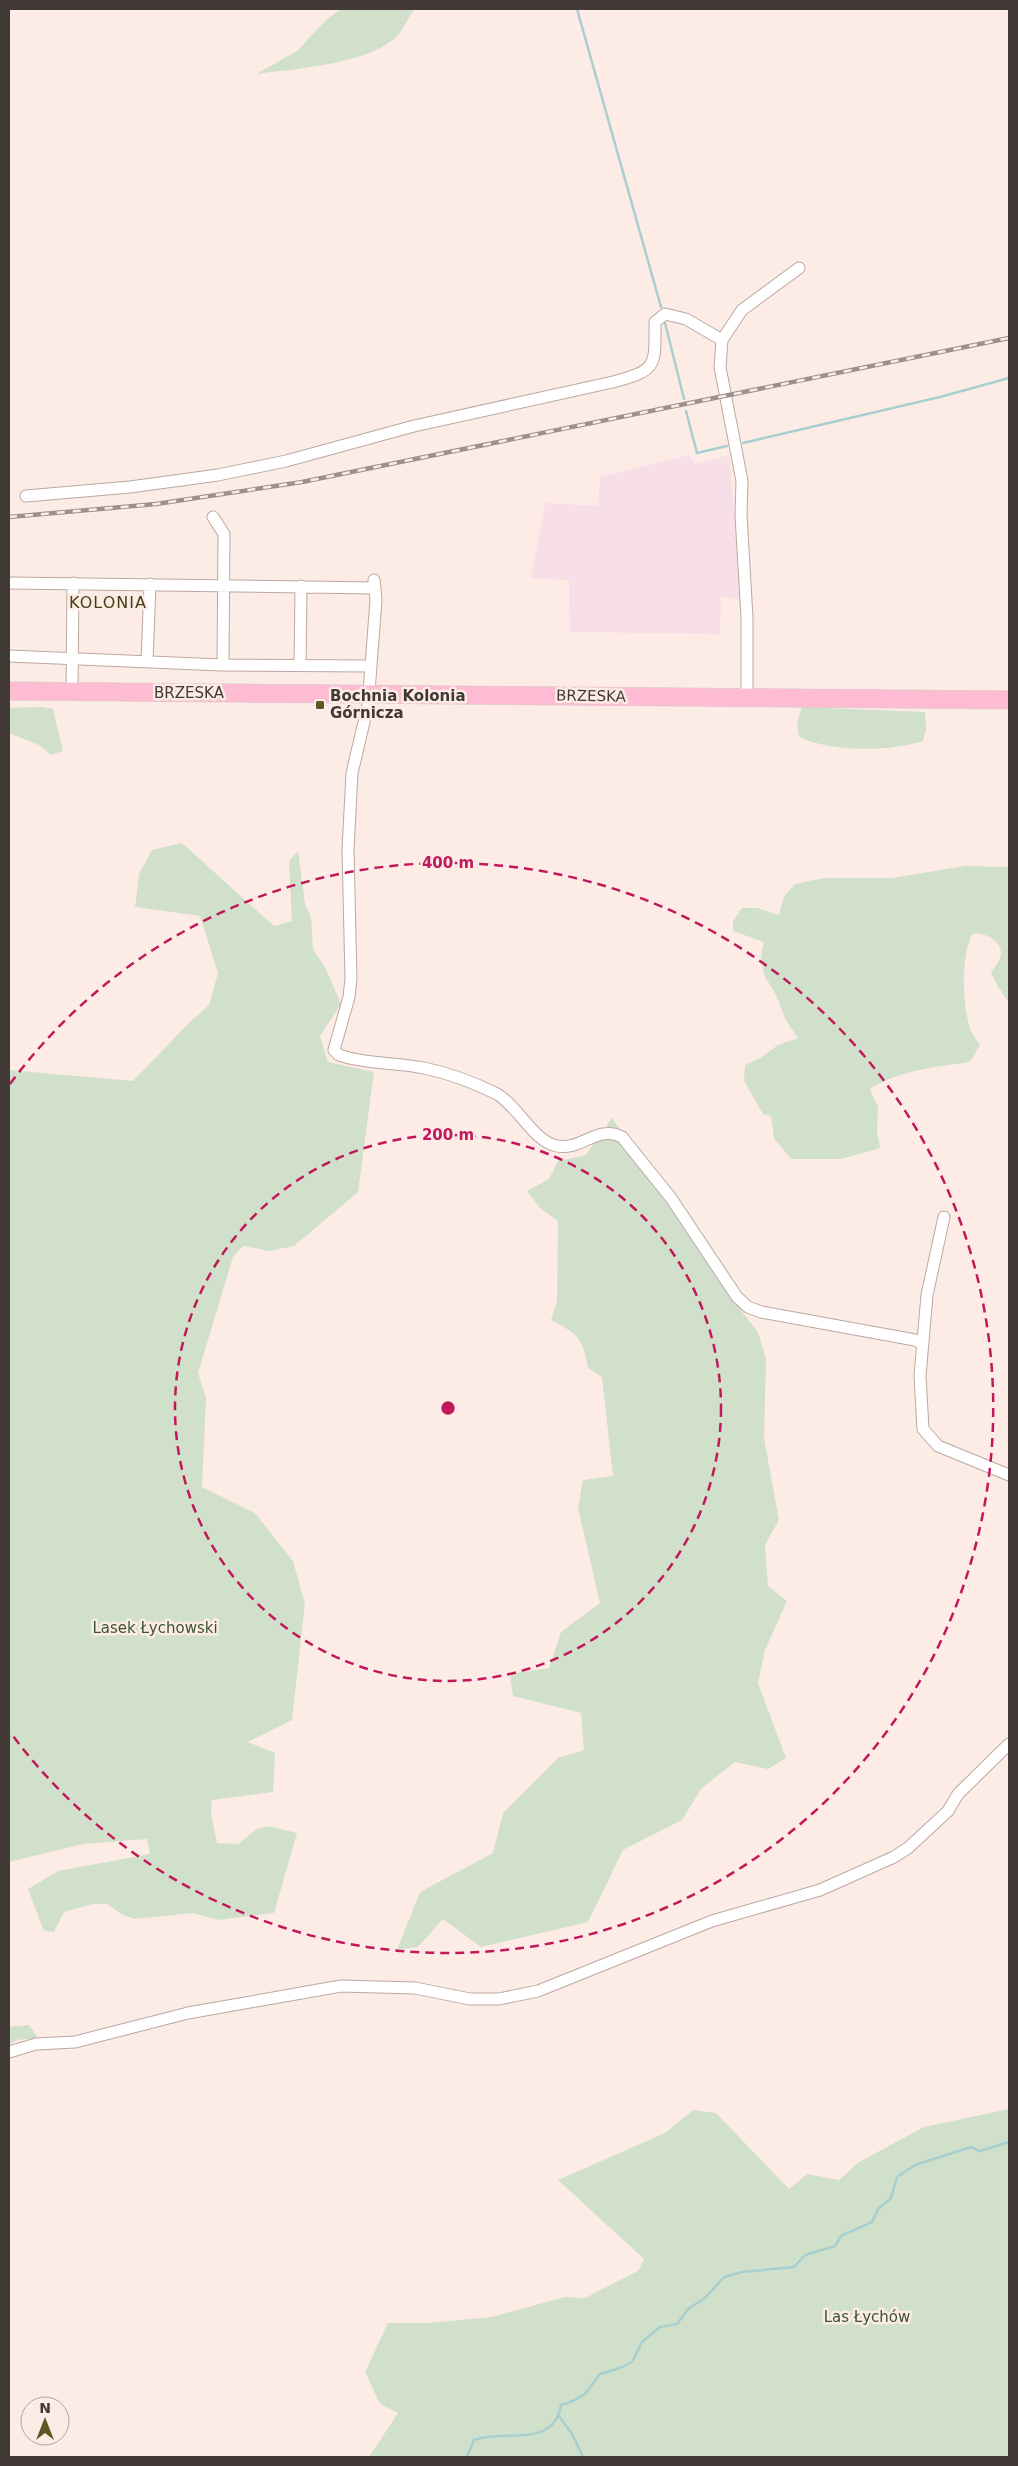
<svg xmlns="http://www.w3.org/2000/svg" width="1018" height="2466" font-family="'DejaVu Sans',sans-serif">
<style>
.industrial{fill:#f8dee6}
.green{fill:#d1e0cb}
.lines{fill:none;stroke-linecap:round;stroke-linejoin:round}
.stream{stroke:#a8cfcf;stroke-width:2.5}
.minor-casing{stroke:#bca8a0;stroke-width:13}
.primary-casing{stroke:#d1cfcf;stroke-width:19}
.minor{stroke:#fff;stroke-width:11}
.primary{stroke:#fdbcd1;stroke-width:18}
.rail-casing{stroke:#9c908b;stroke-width:4.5}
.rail{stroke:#fdece6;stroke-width:2.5;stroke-dasharray:8;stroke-linecap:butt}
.ring{fill:none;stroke:#c2185b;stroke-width:2.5;stroke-dasharray:9 6}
.poi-dot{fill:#5e5724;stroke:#fdece6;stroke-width:2}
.labels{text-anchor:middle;stroke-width:5;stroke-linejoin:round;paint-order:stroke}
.street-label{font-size:15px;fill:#413936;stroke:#fdece6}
.poi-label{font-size:15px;font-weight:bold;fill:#413936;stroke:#fdece6;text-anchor:start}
.park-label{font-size:15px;fill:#39552e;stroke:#fdece6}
.neighbourhood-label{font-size:16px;letter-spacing:1px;fill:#433e14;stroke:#fdece6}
.centre{fill:#c2185b;stroke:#fdece6;stroke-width:2.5}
.ring-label{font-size:15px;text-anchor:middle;font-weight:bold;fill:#c2185b;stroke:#fdece6;stroke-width:5;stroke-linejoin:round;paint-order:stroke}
</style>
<rect width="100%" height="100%" fill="#fdece6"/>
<path class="industrial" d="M689 455 695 464 729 455 742 599 721 597 720 634 570 632 569 580 531 578 545 503 598 506 600 477Z"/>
<path class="green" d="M341 9H414C409 17 404 28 398 35 371 64 294 69 256 74L297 51 326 20Z
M42 707 53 709 63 751 51 755 39 745 9 733V708Z
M802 707 925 712 926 729 923 741C890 752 830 752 799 737L797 722Z
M182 843 274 926 292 921 289 861 298 851 305 904 311 917 313 949 326 969 341 1004 320 1036 328 1062 374 1072 358 1192 294 1246 269 1251 243 1246 233 1257 198 1373 206 1398 202 1487 255 1513 293 1561 305 1604 292 1720 248 1742 275 1753 273 1792 212 1800 211 1814 217 1843 238 1844 257 1829 269 1826 297 1833 274 1913 218 1920 193 1913 134 1919 121 1914 107 1904H93L64 1912 54 1932 44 1931 28 1889 58 1871 150 1854 147 1839 83 1844 9 1862V1070L133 1081 189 1023 209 1005 218 973 200 916 135 907 139 874 152 850Z
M966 866 1009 867V1003L997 985 991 973C994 967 1000 961 1001 955 1002 940 984 932 972 934 961 957 962 1003 970 1028 972 1034 976 1039 980 1045L970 1062C935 1067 900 1070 870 1089L878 1107 877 1132 880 1148 841 1159H791L774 1138 771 1116 763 1114 744 1081 745 1065 760 1058 778 1045 798 1038 786 1021 776 995 764 975 761 956 764 942 733 931V921L742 908H757L779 915 784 896 795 884 824 878H891Z
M612 1118 705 1251 740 1309 758 1332 766 1359 764 1438 779 1520 765 1545 768 1586 787 1601 765 1650 758 1683 786 1758 768 1769 735 1762 701 1789 682 1820 623 1850 588 1922 481 1947 443 1919 418 1947 397 1950 420 1892 493 1853 503 1813 558 1758 584 1750 581 1713 513 1696 510 1674 549 1668 561 1632 600 1603 578 1508 583 1480 613 1476 602 1377 588 1368C583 1338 578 1334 551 1320L557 1301 558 1221 540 1208 527 1191 549 1179 558 1161 586 1155Z
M29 2025 38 2038 17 2040 9 2045V2027Z
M1009 2109V2457H369L398 2413 380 2404 365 2372 388 2323H429L492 2317 565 2297 585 2298 638 2271 644 2259 558 2180 665 2133 693 2110 716 2113 789 2189 807 2174 839 2180 859 2162 924 2127Z"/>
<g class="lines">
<path class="stream" d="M577 9 661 307
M665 323 684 399
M686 411 697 453 727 446
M743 443 940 397 1009 378
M559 2416 572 2434 583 2457
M467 2457 474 2440C504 2429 554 2449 561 2405L573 2401 585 2394 600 2374 620 2368 632 2362 642 2342 660 2327 677 2324 688 2309 705 2298 724 2277 742 2272 794 2267 805 2255 835 2246 841 2236 872 2222 878 2209 891 2198 897 2177 915 2165 971 2147 980 2151 1009 2142"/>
<g class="minor-casing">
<path id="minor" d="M722 340 742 310 799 268
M26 496 130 487 218 475 286 461 414 426 613 382C658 370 655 366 655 322L665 314 686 319 722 340 720 367 742 481 741 515 747 618V698
M213 517 224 534 223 665
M374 580 376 600 368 705 352 773 348 850 351 979 349 997 334 1050 339 1055 349 1058C374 1064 399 1063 424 1068 448 1073 475 1083 497 1094 518 1106 533 1141 557 1146 581 1151 598 1124 622 1137L671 1198 737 1297 748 1307 761 1312 915 1340 923 1344
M9 583 375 588
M9 656 222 665 371 666
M147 662 150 584
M300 665 301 586
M72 692 73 583
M944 1217 927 1295 920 1376 923 1429 938 1446 1009 1475
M9 2052 36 2044 75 2042 188 2013 341 1986 415 1988 470 1999H499L538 1991 712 1921 820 1890 894 1857 908 1848 948 1811 958 1794 1009 1744"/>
</g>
<g class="primary-casing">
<path id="primary" d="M9 691 1009 700"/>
</g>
<use href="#minor" class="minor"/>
<use href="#primary" class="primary"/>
<g class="rail-casing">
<path id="rail" d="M9 517 156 504 302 482 1009 338"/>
</g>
<use href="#rail" class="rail"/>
</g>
<g class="ring">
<circle cx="448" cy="1408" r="273"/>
<path d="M10 1084A545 545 0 1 1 10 1732"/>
</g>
<rect class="poi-dot" x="315" y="700" width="10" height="10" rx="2.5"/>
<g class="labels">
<g class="street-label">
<text x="189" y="698">BRZESKA</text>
<text transform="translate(591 696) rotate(1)" y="5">BRZESKA</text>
</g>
<g class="poi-label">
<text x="330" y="701">Bochnia Kolonia<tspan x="330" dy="17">Górnicza</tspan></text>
</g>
<g class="park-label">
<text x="155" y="1633">Lasek Łychowski</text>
<text x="867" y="2322">Las Łychów</text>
</g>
<g class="neighbourhood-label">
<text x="108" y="608">KOLONIA</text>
</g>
</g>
<circle cx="448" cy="1408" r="8" class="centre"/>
<g class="ring-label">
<text x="448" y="868">400 m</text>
<text x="448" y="1140">200 m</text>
</g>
<rect width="1018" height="2466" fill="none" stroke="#413936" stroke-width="20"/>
<g transform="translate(45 2421)"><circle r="24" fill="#fdece6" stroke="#b2a4a0"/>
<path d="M0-4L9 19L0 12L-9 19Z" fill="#5e5724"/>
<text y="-8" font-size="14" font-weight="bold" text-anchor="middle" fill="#413936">N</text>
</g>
</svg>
